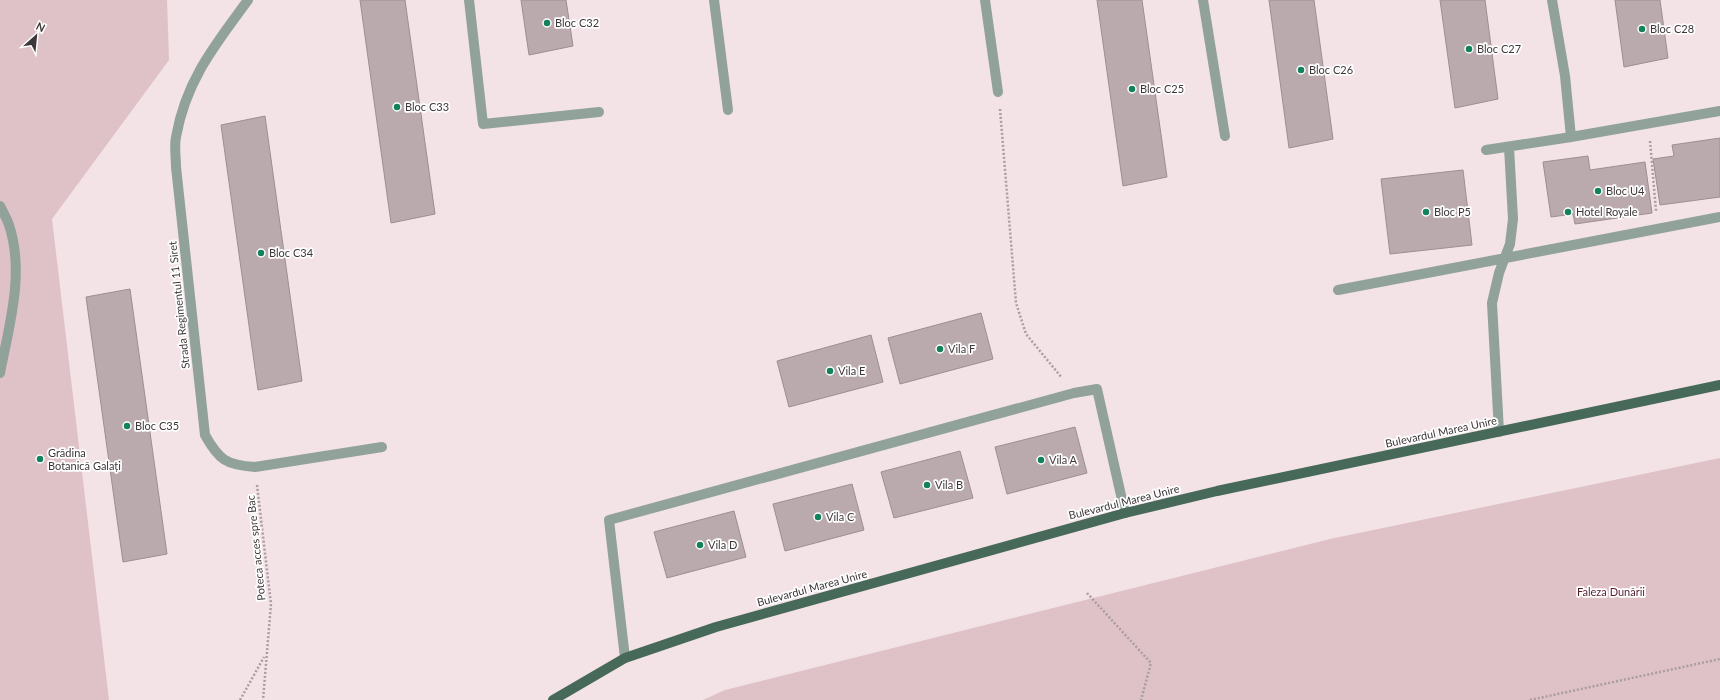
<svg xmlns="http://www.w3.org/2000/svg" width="1720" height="700" font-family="Lato,sans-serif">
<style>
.green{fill:#dec2c7}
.building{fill:#baaaad;stroke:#9d8e91}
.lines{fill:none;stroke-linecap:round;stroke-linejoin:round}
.path{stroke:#aa9da0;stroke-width:2.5;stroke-dasharray:2 2;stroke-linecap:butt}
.lane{stroke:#90a299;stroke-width:10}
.street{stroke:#90a299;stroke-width:10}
.primary{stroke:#47695a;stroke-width:10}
.poi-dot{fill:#14815d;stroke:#fff;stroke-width:1.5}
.labels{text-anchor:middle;stroke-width:3.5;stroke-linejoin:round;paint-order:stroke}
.poi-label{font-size:11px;fill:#3e3739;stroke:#fff;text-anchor:start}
.street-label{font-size:11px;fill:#3e3739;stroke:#fff}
.park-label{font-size:11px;fill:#561e2f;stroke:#fff}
</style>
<rect width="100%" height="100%" fill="#f3e2e6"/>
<path class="green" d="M0 0H167L169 60 52 219 109 700H0Z
M1720 458V700H703L725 690 1330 539Z"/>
<path class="building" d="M360 0H405L435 214 391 223Z
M521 0H566L573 46 529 55Z
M1097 0H1142L1167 177 1123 186Z
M1269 0H1314L1333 139 1289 148Z
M1440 0H1485L1498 99 1455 108Z
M1615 0H1660L1668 58 1624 67Z
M265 116 302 381 258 390 221 125Z
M1720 138V197L1660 205 1653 159 1674 156 1672 145Z
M1588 156 1590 170 1645 162 1652 213 1575 224 1573 214 1551 217 1543 162Z
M1463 170 1472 245 1390 254 1381 179Z
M130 289 167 554 123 562 86 297Z
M981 313 993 359 900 384 888 338Z
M871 335 883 382 789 407 777 361Z
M1075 427 1087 473 1007 494 995 447Z
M960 451 973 498 894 518 881 472Z
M852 484 864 530 785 551 773 504Z
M734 511 746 557 667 578 654 532Z"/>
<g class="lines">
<path class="path" d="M1000 109 1016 303 1026 334 1062 378
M1650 141 1656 211
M257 485 271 604 263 700
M1087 593 1151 663 1141 700
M240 700 264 657
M1530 700 1720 659"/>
<path class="lane" d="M469 0 483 124 599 112
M714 0 728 110
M985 0 998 92
M1203 0 1225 136
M1552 0 1565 76 1571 137
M1486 150 1571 137 1720 111
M0 206C3 212 7 219 9 225 25 273 9 326 0 373
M1338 290 1720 217
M1499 432 1492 303 1499 273 1510 244 1513 219 1509 147
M625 658 609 520 1074 393 1097 389 1125 513"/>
<path class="street" d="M248 0C215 45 186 80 176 137 174 146 176 158 176 167L205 435C219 460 226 465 255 467L382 447"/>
<path class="primary" d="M553 700 625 658 716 627 1125 513 1217 491 1720 385"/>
</g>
<g class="poi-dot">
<circle cx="547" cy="23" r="4"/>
<circle cx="1642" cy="29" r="4"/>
<circle cx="1469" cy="49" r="4"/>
<circle cx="1301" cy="70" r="4"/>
<circle cx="1132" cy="89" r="4"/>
<circle cx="397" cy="107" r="4"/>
<circle cx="1598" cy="191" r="4"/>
<circle cx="1426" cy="212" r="4"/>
<circle cx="1568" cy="212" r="4"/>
<circle cx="261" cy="253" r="4"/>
<circle cx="940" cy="349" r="4"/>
<circle cx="830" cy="371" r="4"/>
<circle cx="127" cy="426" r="4"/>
<circle cx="40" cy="459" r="4"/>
<circle cx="1041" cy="460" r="4"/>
<circle cx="927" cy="485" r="4"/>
<circle cx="818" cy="517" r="4"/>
<circle cx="700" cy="545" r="4"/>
</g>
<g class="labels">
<g class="poi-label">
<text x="555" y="27">Bloc C32</text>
<text x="1650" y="33">Bloc C28</text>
<text x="1477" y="53">Bloc C27</text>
<text x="1309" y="74">Bloc C26</text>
<text x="1140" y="93">Bloc C25</text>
<text x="405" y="111">Bloc C33</text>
<text x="1606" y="195">Bloc U4</text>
<text x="1434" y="216">Bloc P5</text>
<text x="1576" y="216">Hotel Royale</text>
<text x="269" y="257">Bloc C34</text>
<text x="948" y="353">Vila F</text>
<text x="838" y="375">Vila E</text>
<text x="135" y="430">Bloc C35</text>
<text x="48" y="457">Grădina<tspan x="48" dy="13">Botanică Galați</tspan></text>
<text x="1049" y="464">Vila A</text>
<text x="935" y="489">Vila B</text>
<text x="826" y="521">Vila C</text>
<text x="708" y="549">Vila D</text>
</g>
<g class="street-label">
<text transform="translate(179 305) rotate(-96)" y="4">Strada Regimentul 11 Siret</text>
<text transform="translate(1441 432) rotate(-12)" y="4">Bulevardul Marea Unire</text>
<text transform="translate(1124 502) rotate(-14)" y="4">Bulevardul Marea Unire</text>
<text transform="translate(256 548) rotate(-96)" y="4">Poteca acces spre Bac</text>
<text transform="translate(812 588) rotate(-15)" y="4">Bulevardul Marea Unire</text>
</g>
<g class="park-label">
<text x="1611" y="596">Faleza Dunării</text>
</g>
</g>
<g transform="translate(36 36) rotate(27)" stroke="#ffffff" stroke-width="3" paint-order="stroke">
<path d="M0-3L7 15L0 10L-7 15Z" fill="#3e3739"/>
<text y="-6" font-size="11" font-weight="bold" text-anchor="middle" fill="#3e3739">N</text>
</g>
</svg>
